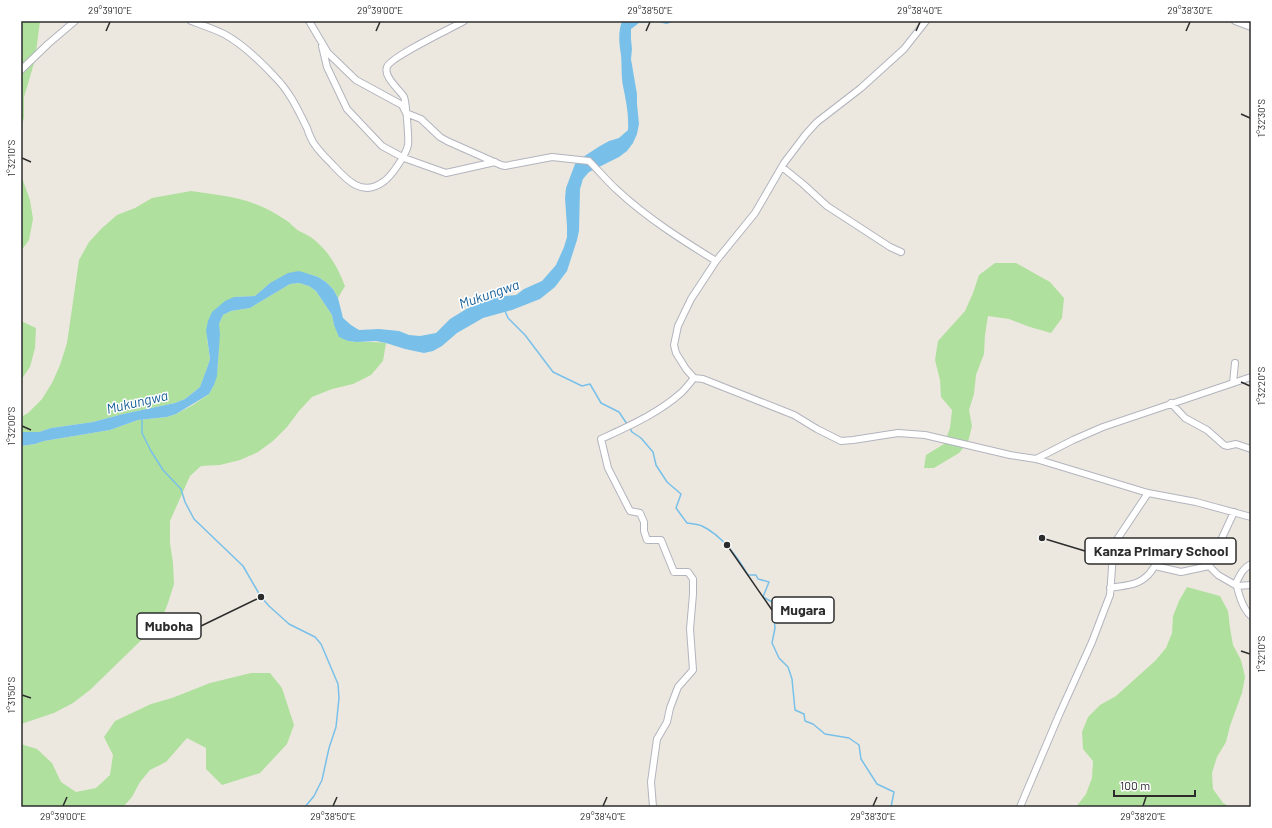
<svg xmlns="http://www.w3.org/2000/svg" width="1272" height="828" font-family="Barlow,sans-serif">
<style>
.green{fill:#afe09e}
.water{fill:#78c0e9}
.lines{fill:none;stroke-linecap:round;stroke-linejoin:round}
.stream{stroke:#78c0e9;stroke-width:1.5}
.street-casing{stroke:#b2b4be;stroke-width:8}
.street{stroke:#fff;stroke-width:6}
.ticks{fill:none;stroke:#2c2c2c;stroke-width:1.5}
.labels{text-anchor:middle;stroke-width:3;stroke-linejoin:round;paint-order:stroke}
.water-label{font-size:14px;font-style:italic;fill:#155e97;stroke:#fff}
.leader{fill:none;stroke:#2c2c2c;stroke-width:1.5}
.callout-dot{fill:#2c2c2c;stroke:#fff;stroke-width:1.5}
.callout{fill:#fff;stroke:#2c2c2c;stroke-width:1.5}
.callout-label{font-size:14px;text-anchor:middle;font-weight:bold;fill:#2c2c2c}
.neatline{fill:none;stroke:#2c2c2c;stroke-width:1.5}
.ticks-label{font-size:10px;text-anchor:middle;fill:#2c2c2c}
</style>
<rect width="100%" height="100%" fill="#ede8df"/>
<path class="green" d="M21 21H40L35 60 24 97V118L21 127Z
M21 175 30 200 33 219 29 240 21 251Z
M191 191C226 196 254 198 284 219 290 222 293 227 299 231 303 233 308 235 312 238 329 251 337 266 345 286L338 298 333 289 326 282 318 277 309 274 270 283 255 296 234 297 207 339 210 359 204 377 200 387 185 399 175 403 123 414 93 422 51 428 39 432H21V417L28 413 42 399 52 383 60 365 67 343 79 260 89 242 102 228 117 215 135 208 152 198Z
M995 263H1016L1050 282 1064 298 1062 318 1051 333 1030 327 1009 319 988 316 985 335 984 354 976 375 974 394 969 410 972 426 968 442 959 453 934 468H924L926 455 944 444 950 428 952 410 941 397 940 380 935 360 938 341 965 311 973 293 979 275Z
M299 283 309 286 316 291 332 315 334 325 348 341C361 343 373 341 386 343L383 361 371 375 353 384 332 389 312 397 299 411 287 427 273 441 258 452 240 460 220 465 201 466 190 476 170 521V543L173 563 174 584 168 603 161 621 90 690 73 703 54 713 21 724V446L35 444 44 441 110 430 138 420 167 417 176 414 193 405 209 394 214 385 218 365 219 324 223 315 231 311 250 308 290 284Z
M21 321 36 328 35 348 30 367 21 380Z
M1187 587 1220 596 1228 611 1230 628 1233 645 1241 660 1245 677 1242 693 1230 726 1226 742 1217 757 1212 773 1213 789 1223 803 1230 807H1076L1086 794 1092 778 1093 761 1083 749 1082 732 1088 717 1100 705 1116 696 1155 661 1166 648 1172 633 1173 616 1179 601Z
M251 673H270L282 688 294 725 287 744 260 773 222 785 206 769V748L187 738 166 762 150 770 140 782 132 797 123 807H21V744L37 749 52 763 61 782 76 792 96 788 110 775 113 755 104 737 115 721 151 704 172 698 210 683Z"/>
<path class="water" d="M622 21H674L667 24 657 22 639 23 631 29V39L632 49 631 59 637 94V104L639 124 637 134 633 143 627 151 619 157 589 172 583 179 580 189 579 231 577 240 567 271 555 287 540 299 512 310 483 318 457 333 442 346 433 351 424 353 405 349 386 343 376 341 357 342 348 341 339 337 334 325 332 315 316 291 309 286 299 283 290 284 250 308 231 311 223 315 219 324 220 334 217 376 214 385 209 394 201 399 176 414 167 417 138 420 110 430 44 441 35 444 21 446V432H39L51 428 93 422 123 414 175 403 185 399 200 387 207 368 210 359 206 330 208 321 212 312 225 301 234 297 255 296 270 283 288 273 299 271 309 274 318 277 326 282 333 289 338 298 343 318 351 325 359 330 379 329 399 331 409 335 420 336 436 333 450 319 468 308 477 305 487 299 496 297 516 295 524 289 542 281 556 265 564 247 567 237V227L565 198 566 188 575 164 583 157 600 146 609 141 619 138 628 130C629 115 626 101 623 86 621 76 622 65 621 55 619 42 618 33 622 21Z"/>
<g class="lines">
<path class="stream" d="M505 311 508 318 525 335 553 372 582 386 590 384 601 403 619 412 627 424
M142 419V433L151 451 163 470 181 489 185 502 194 519 243 566 261 597 269 606 289 624 315 637 321 644 338 684 339 698 336 727 329 748 322 780 314 796 305 807
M629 427 632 432 641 438 653 452 656 465 667 482 681 494 676 508 687 523C692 524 698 524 702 526 721 535 738 557 748 575H756L758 579 769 582 763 597 774 603 773 610 775 628 772 643 779 658 788 667 792 679 795 710 804 714 805 721 813 724 825 734 849 738 859 745 861 759 877 784 894 792 891 807"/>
<g class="street-casing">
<path id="street" d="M191 21C202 25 214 29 224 34 241 43 262 63 275 77 290 92 298 110 307 128 309 134 311 140 315 145 319 151 325 157 331 163 345 178 361 198 383 182 391 177 406 155 408 145 409 140 406 101 404 97 400 90 383 77 387 67 390 57 452 28 464 21
M309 21 328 53 356 80 402 105 406 113 421 119 440 137 447 141 501 165 505 166 552 157 589 161C599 171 607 181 617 190 647 218 682 240 716 261
M1235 21 1251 27
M322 46 327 67 347 109 382 146 404 158 446 173 495 162
M21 70 48 44 75 21
M782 167 803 184 827 206 890 247 901 252
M694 378 703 379 794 415 817 429 841 441 853 440 898 433 925 435 1010 455 1036 459 1148 493 1196 502 1251 517
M1233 383 1235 363
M1171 403 1185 418 1207 430 1224 445 1227 446 1236 444 1251 449
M1036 459 1073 440 1103 427 1251 377
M1251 564C1243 568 1240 575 1236 583 1239 594 1242 608 1251 616
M1209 566 1218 575 1237 586 1251 585
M1110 588C1126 585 1138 586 1149 574 1152 571 1153 568 1155 566L1181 572 1209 566 1234 512
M653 807 651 782 657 739 667 722 670 708 678 687 693 670 690 629 693 594V579L688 572H674L661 540H647L644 531V522L640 513 630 511 608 468 601 439C629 426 659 413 682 392 686 388 690 383 694 378L686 369 676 353 674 345 678 326 691 299 716 261 755 213 784 163 806 134 817 122 861 88 904 49 926 21
M1020 807 1059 715 1092 642 1105 608 1110 595 1113 554 1118 538 1148 493"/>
</g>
<use href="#street" class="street"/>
</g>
<path class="ticks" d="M106 31 110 22M376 31 380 22M646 31 650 22M916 31 920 22M1186 31 1190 22M1241 114 1250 118M22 158 31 162M1241 382 1250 386M22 426 31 430M1241 651 1250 654M22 695 31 698M63 806 67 797M333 806 337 797M603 806 607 797M873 806 877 797M1143 806 1146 797"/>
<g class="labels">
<g class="water-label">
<text transform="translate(489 294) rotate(-19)" y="5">Mukungwa</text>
<text transform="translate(137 402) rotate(-13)" y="5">Mukungwa</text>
</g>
</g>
<path class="leader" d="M1042 538L1085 551M727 545L772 610M261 597L201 626"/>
<g class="callout-dot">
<circle cx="1042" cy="538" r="4"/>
<circle cx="727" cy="545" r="4"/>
<circle cx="261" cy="597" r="4"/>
</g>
<g class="callout">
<rect x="1085" y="538" width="151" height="26" rx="4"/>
<rect x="772" y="597" width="62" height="26" rx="4"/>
<rect x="137" y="613" width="64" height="26" rx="4"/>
</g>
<g class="callout-label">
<text x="1161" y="556">Kanza Primary School</text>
<text x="803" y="615">Mugara</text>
<text x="169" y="631">Muboha</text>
</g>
<rect width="1272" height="828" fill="none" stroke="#ffffff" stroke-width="44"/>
<path d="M1114 790v6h81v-6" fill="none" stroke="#2c2c2c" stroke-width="2"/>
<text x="1120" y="790" font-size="12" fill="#2c2c2c" stroke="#ffffff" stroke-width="3" paint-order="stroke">100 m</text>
<rect x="22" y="22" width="1228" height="784" class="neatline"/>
<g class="ticks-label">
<text x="110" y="14">29°39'10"E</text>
<text x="380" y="14">29°39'00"E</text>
<text x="650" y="14">29°38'50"E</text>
<text x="920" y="14">29°38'40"E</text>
<text x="1190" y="14">29°38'30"E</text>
<text transform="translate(1261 118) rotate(-90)" y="4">1°32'30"S</text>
<text transform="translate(11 158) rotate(-90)" y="4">1°32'10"S</text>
<text transform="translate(1261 386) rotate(-90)" y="4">1°32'20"S</text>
<text transform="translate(11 426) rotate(-90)" y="4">1°32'00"S</text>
<text transform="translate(1261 654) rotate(-90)" y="4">1°32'10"S</text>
<text transform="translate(11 695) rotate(-90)" y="4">1°31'50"S</text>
<text x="63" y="820">29°39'00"E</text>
<text x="333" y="820">29°38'50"E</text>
<text x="603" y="820">29°38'40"E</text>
<text x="873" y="820">29°38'30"E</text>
<text x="1143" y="820">29°38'20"E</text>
</g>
</svg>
